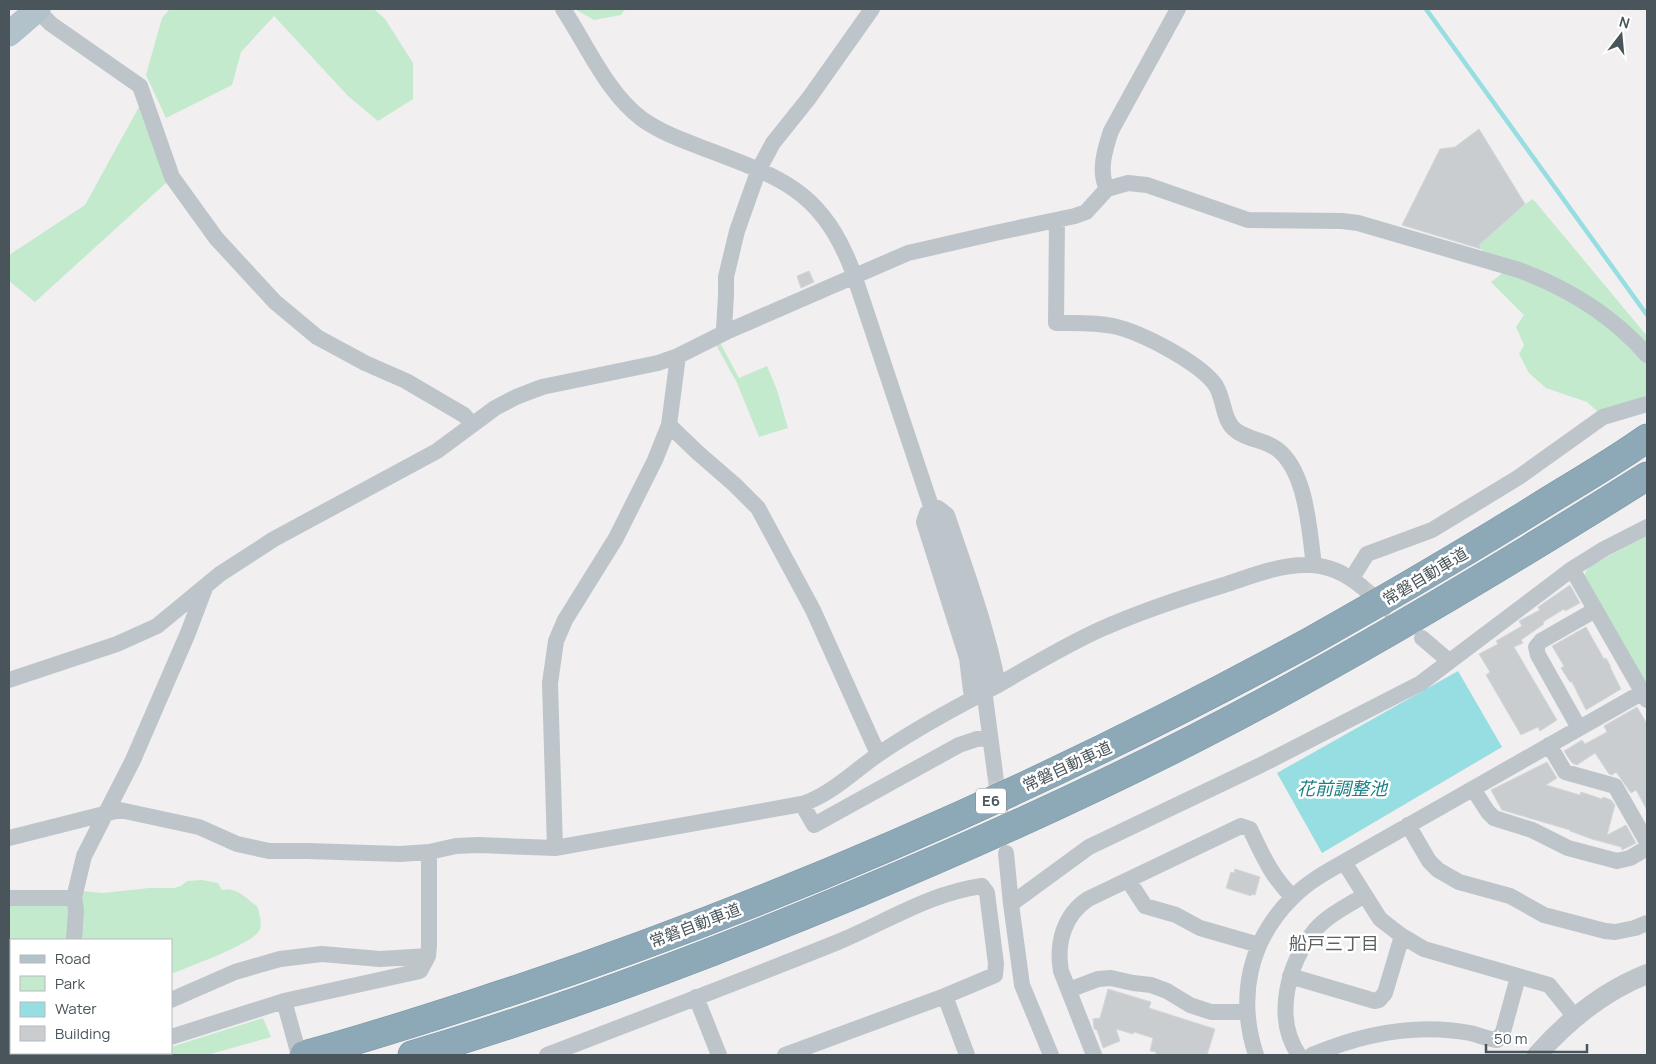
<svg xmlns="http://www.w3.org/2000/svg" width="1656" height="1064" font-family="Manrope,'Noto Sans JP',sans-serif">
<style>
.green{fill:#c3eacc}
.water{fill:#96dee1}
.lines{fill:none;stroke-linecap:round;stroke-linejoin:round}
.stream{stroke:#96dee1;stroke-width:4.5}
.building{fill:#cacdd0;stroke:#d4d7da}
.minor-tunnel{stroke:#c7c8ca;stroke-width:16;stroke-dasharray:16 8;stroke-linecap:butt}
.motorway-casing{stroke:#7894a4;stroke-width:29}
.minor{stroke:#bdc5ca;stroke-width:16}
.tertiary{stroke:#bdc5ca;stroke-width:20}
.primary{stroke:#b2c2ca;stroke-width:25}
.motorway{stroke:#8da9b8;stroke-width:28}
.minor-bridge{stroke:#bdc5ca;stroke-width:16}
.labels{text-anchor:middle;stroke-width:5;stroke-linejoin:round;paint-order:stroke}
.shield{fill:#fff;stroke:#80888c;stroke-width:1}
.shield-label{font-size:15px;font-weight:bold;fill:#49555a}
.street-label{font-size:16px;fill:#49555a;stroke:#fff}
.water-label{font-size:18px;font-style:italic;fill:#1c8085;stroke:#fff}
.neighbourhood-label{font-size:18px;fill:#5d6163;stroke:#fff}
</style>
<rect width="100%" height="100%" fill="#f1eff0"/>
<path class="green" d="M170 9H374L385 19 413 63V99L378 121 348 96 274 16 241 52 232 85 166 118 146 75 162 18Z
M575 9H625L621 15 594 20Z
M140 105 167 182 35 302 9 281V255L85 205Z
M1533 199 1647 336V395L1631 403 1598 412 1587 402 1546 388 1529 373 1519 354 1524 345 1516 327 1524 315 1491 282 1505 271 1487 257 1479 245 1525 204Z
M718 339 739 378 767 366 777 390 788 428 759 437 737 383 714 341Z
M1647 535V690L1583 577 1589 567Z
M202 880 218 883 222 890C237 886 246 899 257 906 259 912 262 922 260 929 256 943 187 967 171 974V940H77L81 891 103 893 149 888H174L181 886 187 881Z
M9 900 66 901 68 908 67 940H11V1053H37L34 1055H9Z
M263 1018 271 1037 207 1055H147L154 1053H171V1047Z"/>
<path class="water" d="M1458 671 1502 747 1322 853 1277 773Z"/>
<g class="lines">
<path class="stream" d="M1426 9 1647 315"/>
</g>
<path class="building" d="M1479 129 1525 204 1479 245 1481 249 1402 225 1440 149 1455 147Z
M809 271 814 282 801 288 797 276Z
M1570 585 1580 603 1565 611 1564 609 1543 622 1544 624 1521 640 1523 643 1514 647 1557 720 1540 731 1538 727 1521 735 1486 675 1490 672 1479 654 1498 644 1496 641 1522 626 1519 621 1540 610 1538 607Z
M1586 627 1604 659 1606 658 1611 667H1610L1621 689 1586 710 1572 682H1570L1561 668 1564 666 1552 646Z
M1637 707 1647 724V810L1636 790 1631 793 1616 772 1612 775 1609 774 1595 753 1577 765 1572 763 1564 751 1582 740 1585 744 1607 732 1604 726Z
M1547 762 1557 778 1546 785 1580 795 1581 792 1602 799 1603 797 1611 800 1615 805 1607 835 1626 825 1636 843 1622 850 1621 847 1592 839 1570 831V830L1502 810 1491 790Z
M1235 869 1260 877 1255 895 1252 894 1251 896 1226 888 1231 872 1234 873Z
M1108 989 1151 1002 1149 1008 1215 1029 1207 1055H1156V1052L1150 1051 1153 1038 1134 1032 1133 1034 1116 1029 1120 1041 1103 1048 1097 1030 1094 1029 1093 1019 1100 1018Z"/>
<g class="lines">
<path class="minor-tunnel" d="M1361 586 1410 628
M995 773 1004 838"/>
<g class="motorway-casing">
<path id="motorway" d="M304 1055C376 1036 447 1012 518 989 791 897 1056 780 1309 642 1389 597 1468 551 1546 502 1580 481 1615 461 1647 438
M412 1055C564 1010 712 954 858 893 997 835 1135 772 1268 700 1397 630 1523 554 1647 476"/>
</g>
<path class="minor" d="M563 9C587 45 607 93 642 119 663 134 688 142 711 151 773 175 816 188 845 253 852 267 856 282 861 296L961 596 972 632 982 674 995 773
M37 10 51 24 140 86 172 177 216 238 275 302 317 337 365 363 406 381 464 415 472 424
M1107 189C1098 171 1105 149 1111 131L1178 9
M1057 220 1056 323C1075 323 1094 322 1113 326 1141 332 1196 361 1214 383 1224 395 1222 417 1233 428 1245 440 1264 439 1277 449 1307 472 1309 530 1314 565
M726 332 724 328 726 296V277L737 231 759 169 773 143 809 98 872 9
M669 425 697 452 735 485 758 508 813 610 878 754
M1572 569 1647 700
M1352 578 1367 554 1432 530 1519 477 1603 417 1647 404
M1422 638 1449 661
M9 680 117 644 157 626 220 574 274 539 437 451 495 408 516 397 542 387 658 363 678 356 726 332 908 253 995 233 1075 216 1086 212 1107 189 1128 183 1147 185 1248 220 1342 221 1358 223 1519 270C1567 288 1613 316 1647 355
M1579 728 1538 655 1536 647 1541 641 1595 610
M1549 745 1565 772 1615 786 1647 842
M1473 789 1488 812 1494 818 1532 830 1568 848 1617 861 1630 858 1647 848
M802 804 814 825 959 745 977 739 989 738
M1408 825 1429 861 1438 870 1459 882 1510 896 1544 915 1605 931 1615 932 1635 928 1647 923
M9 838 120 810 199 827 237 844 269 851H307L400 854 429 852 456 846 478 845 555 848 802 804C830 795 853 772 876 756 906 735 940 716 972 699L967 658 924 522 927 513 938 508 947 515C966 571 987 627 998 685 1031 666 1064 646 1099 630 1139 612 1181 598 1224 585 1249 577 1278 565 1305 565 1326 564 1345 573 1361 586
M555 848 550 683 556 641 565 620 616 538 655 460 669 425 678 356
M1006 853 1011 904 1022 985 1051 1055
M1344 862 1380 919 1402 936 1424 949 1549 985 1575 1017
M1128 880 1145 906 1176 915 1200 928 1259 945
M9 898H74
M1011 904 1089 847 1261 765 1421 683 1572 569 1604 549 1647 527
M74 940 76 910 74 898 84 856 133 760 188 633 205 588
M1290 976 1375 1001 1379 1000 1385 993 1402 936
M1069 990 1098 979 1111 978 1133 983 1151 985 1167 991 1190 1005 1211 1012H1247
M945 996 967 1055
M696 997 719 1055
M171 1000 235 972 280 959 322 954 380 959 428 956
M284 1001 299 1055
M171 1037 284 1001 420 971 428 956 429 946V852
M57 1055 61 1053
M116 1055 123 1053
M547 1055C644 1018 741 981 838 942 886 922 930 893 982 886L987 893 996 964 995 975 945 996 785 1055
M1094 1055 1061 971C1056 943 1064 915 1088 899L1241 826 1250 829C1262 854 1272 878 1293 897
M1256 1055C1237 997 1249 940 1293 897 1308 882 1326 872 1344 862L1643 692
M1299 1055C1273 1018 1288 963 1315 930 1328 915 1347 906 1365 895
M1312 1055C1362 1034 1416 1023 1470 1033 1479 1035 1488 1039 1497 1040L1503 1032 1518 977"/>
<path class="tertiary" d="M1537 1055C1567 1021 1604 991 1647 974"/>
<path class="primary" d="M9 34 38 9"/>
<use href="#motorway" class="motorway"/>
<path class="minor-bridge" d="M972 699 998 685"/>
</g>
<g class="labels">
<rect class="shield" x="976" y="788.5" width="30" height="25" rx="4"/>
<g class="shield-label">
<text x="991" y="806">E6</text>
</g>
<g class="street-label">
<text transform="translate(1425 576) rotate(-31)" y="6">常磐自動車道</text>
<text transform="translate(1067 766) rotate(-25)" y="6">常磐自動車道</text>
<text transform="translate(695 925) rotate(-21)" y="6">常磐自動車道</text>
</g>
<g class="water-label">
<text x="1342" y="795">花前調整池</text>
</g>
<g class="neighbourhood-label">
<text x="1334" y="950">船戸三丁目</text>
</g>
</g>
<rect width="1656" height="1064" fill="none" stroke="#49555a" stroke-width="20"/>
<rect x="10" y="939" width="162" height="115" fill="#ffffff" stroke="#b6bbbd"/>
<rect x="20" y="955" width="25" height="8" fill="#b2c2ca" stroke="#b6bbbd"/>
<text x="55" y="964" font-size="15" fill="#49555a">Road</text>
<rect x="20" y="976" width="25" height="15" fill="#c3eacc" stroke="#b6bbbd"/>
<text x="55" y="989" font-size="15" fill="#49555a">Park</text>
<rect x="20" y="1002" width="25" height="15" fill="#96dee1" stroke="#b6bbbd"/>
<text x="55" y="1014" font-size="15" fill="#49555a">Water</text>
<rect x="20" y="1026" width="25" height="15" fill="#cacdd0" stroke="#b6bbbd"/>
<text x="55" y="1039" font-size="15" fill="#49555a">Building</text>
<g transform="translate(1621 35) rotate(16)" stroke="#ffffff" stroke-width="4" paint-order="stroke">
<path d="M0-4L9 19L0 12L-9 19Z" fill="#49555a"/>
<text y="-8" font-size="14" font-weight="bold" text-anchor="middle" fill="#49555a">N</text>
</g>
<path d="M1486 1044v8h101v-8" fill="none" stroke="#49555a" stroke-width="2.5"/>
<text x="1494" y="1044" font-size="15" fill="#49555a" stroke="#ffffff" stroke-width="4" paint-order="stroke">50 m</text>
</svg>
